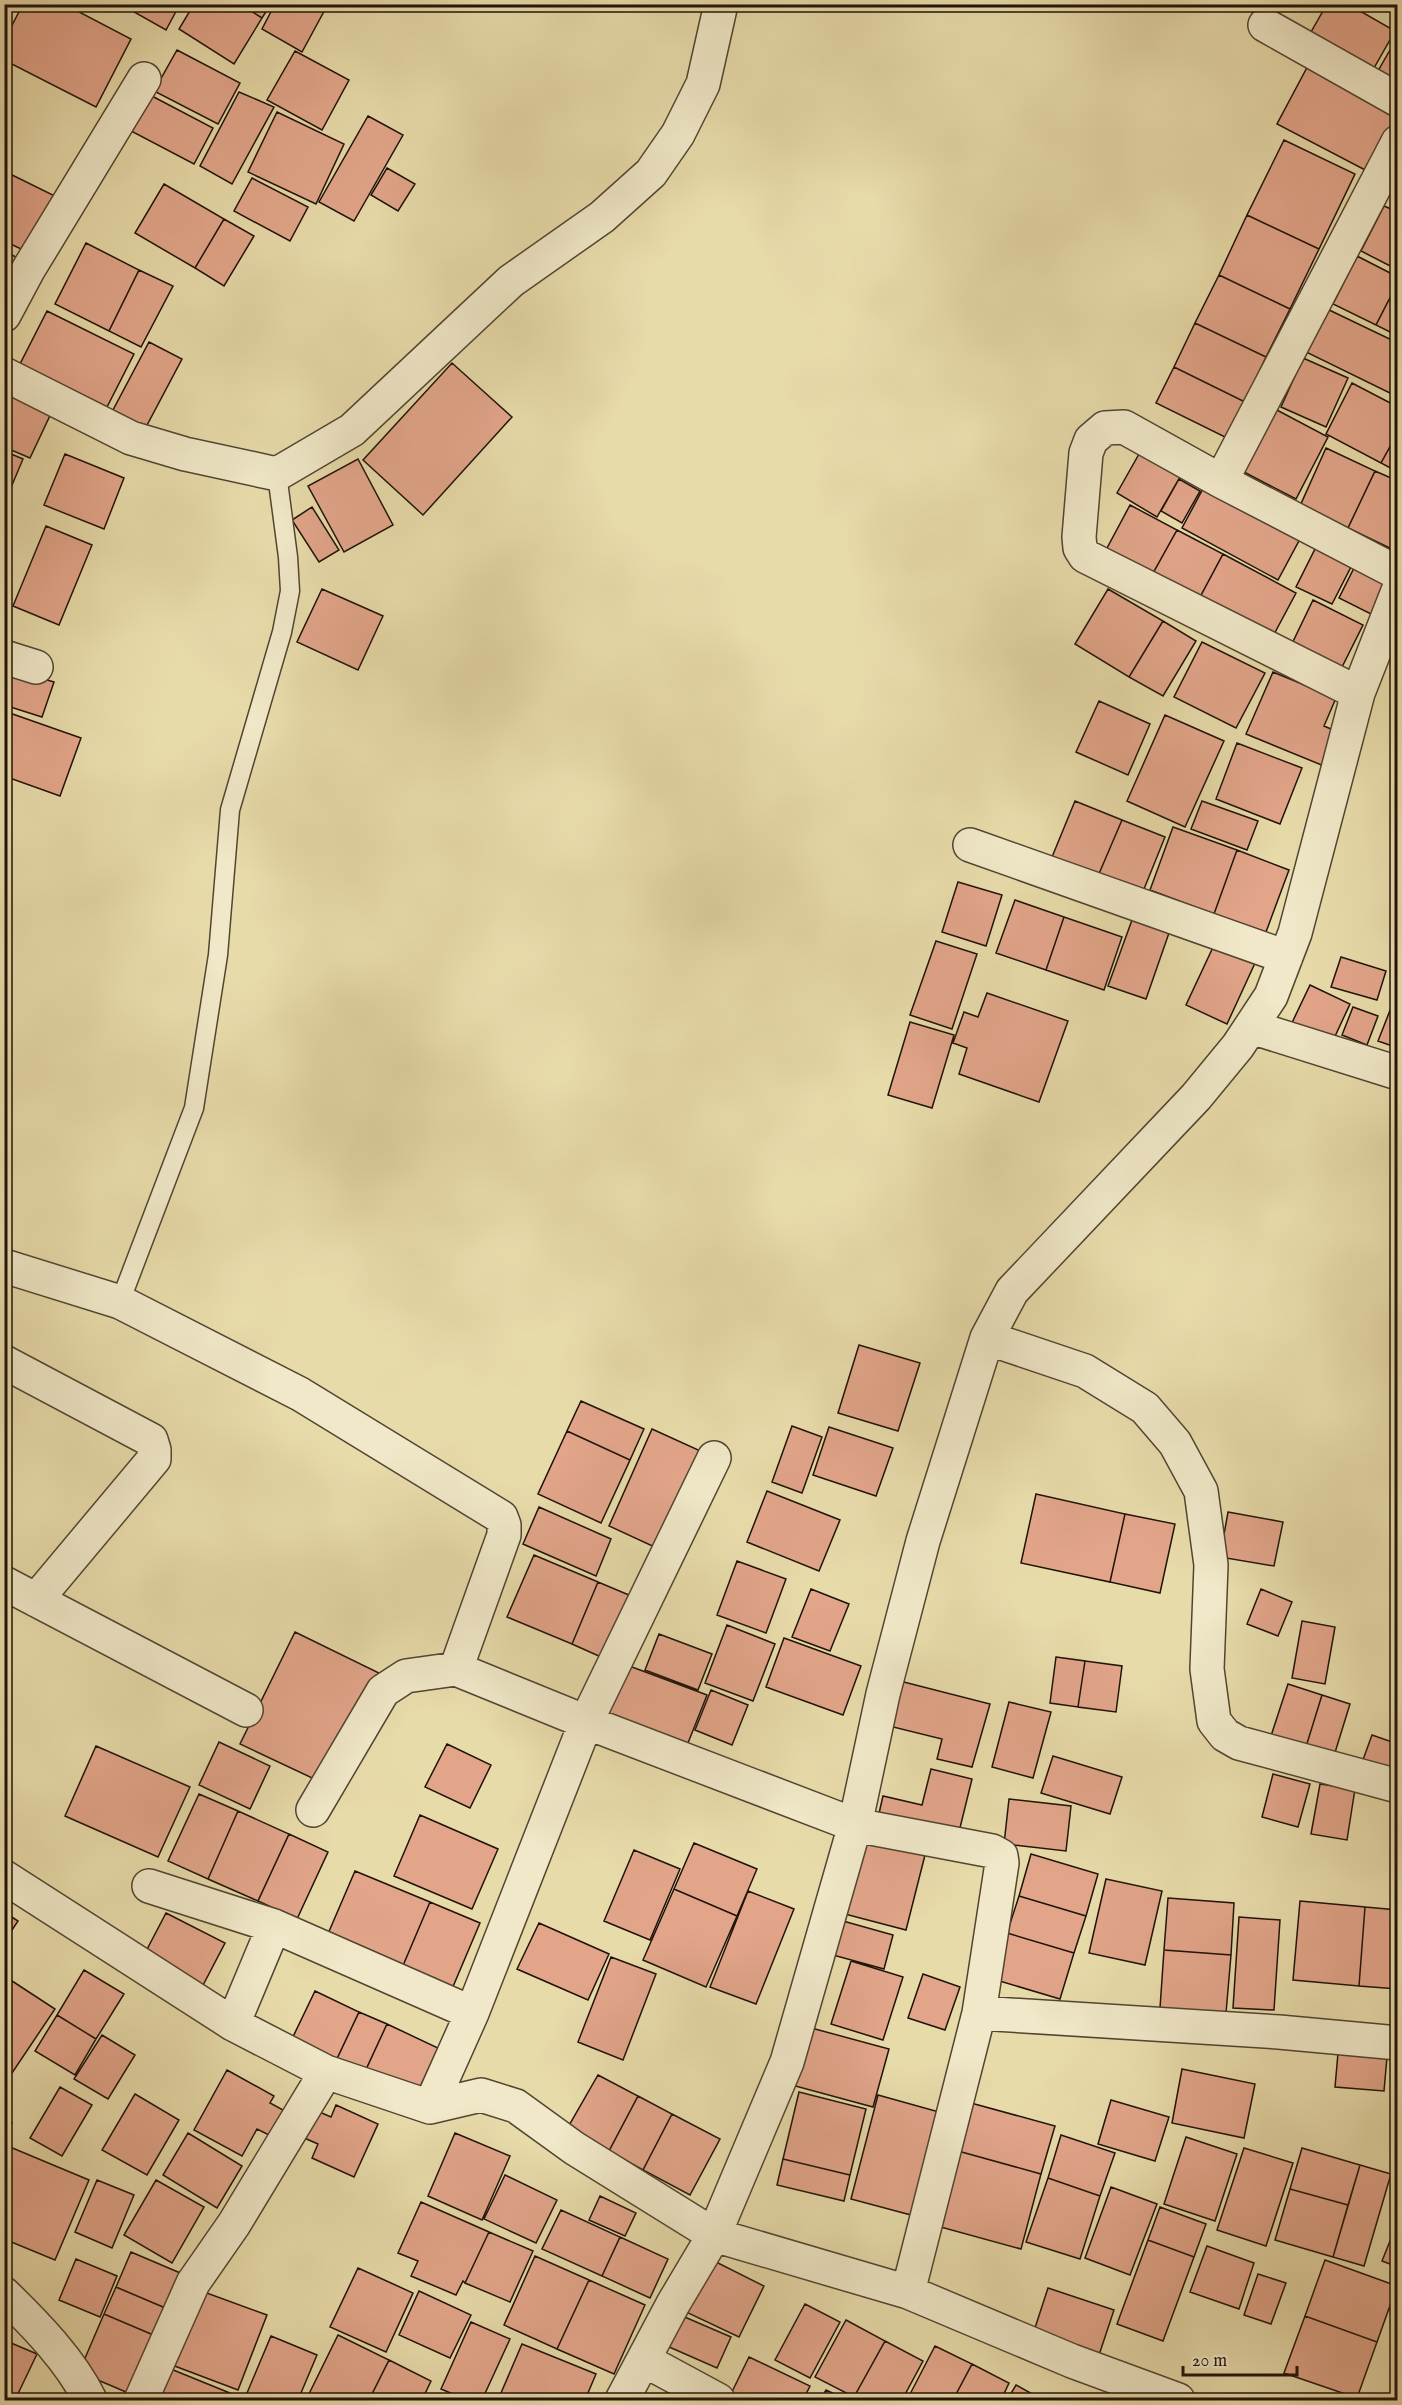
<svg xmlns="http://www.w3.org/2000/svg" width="1402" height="2405" font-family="'IM FELL English',serif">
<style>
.building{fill:#e2a58a;stroke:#1f1309;stroke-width:1.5}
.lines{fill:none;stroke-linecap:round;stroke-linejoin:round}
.lane-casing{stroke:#514531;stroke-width:21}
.street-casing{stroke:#514531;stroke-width:36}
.lane{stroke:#f0e8c8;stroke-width:18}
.street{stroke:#f0e8c8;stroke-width:33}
</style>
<rect width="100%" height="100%" fill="#e8dbaa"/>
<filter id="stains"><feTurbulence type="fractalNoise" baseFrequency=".00333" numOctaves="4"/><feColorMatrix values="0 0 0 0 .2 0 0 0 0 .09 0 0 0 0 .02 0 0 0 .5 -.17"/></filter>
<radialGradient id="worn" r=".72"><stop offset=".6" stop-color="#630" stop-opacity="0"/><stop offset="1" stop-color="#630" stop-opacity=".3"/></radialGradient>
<path class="building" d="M23 4H64L131 39 96 107 4 60V41Z
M120 4H180L166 30Z
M194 4H240L262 18 234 64 179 29Z
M240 4H271L262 18Z
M275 4H328L302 52 262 29Z
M1327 4H1348L1395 31 1370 75 1307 39Z
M1358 4H1375L1372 11Z
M1398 36V91L1374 78Z
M177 50 240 83 218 124 154 91Z
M295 51 349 80 322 130 267 100Z
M1311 60 1398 112 1367 171 1277 124Z
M239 92 274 107 232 184 200 166Z
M150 95 213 128 194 164 131 131Z
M277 112 344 144 316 204 248 172Z
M368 116 403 135 354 221 319 202Z
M1284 140 1355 174 1319 249 1247 215Z
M387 168 415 184 398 211 371 195Z
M4 171 61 199 34 255 4 241Z
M252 178 308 207 290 241 234 211Z
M164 184 224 219 195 268 135 233Z
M1384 206 1398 212V270L1361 251Z
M1247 215 1319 249 1290 309 1219 275Z
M224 219 254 236 224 286 195 268Z
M86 243 139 270 109 331 55 304Z
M4 251 22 260 4 295Z
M1357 256 1398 277V282L1376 325 1333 304Z
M139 270 173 286 141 347 109 331Z
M1219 275 1290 309 1266 357 1195 323Z
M1398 282V336L1376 325Z
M1325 308 1398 343V388L1394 395 1304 351Z
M47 311 134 354 107 407 20 364Z
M1195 323 1266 357 1245 402 1174 367Z
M149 342 182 359 146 427 113 410Z
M1303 358 1348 378 1326 427 1281 407Z
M452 363 512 417 423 515 363 460Z
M1174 367 1245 402 1227 438 1156 403Z
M1352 383 1398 407V432L1381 463 1326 434Z
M4 384 54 407 30 458 4 447Z
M1275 409 1328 437 1296 499 1242 471Z
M1398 432V472L1381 463Z
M1143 447 1184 470 1157 517 1117 493Z
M1326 448 1375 471 1348 528 1300 506Z
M4 451 23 459 4 504Z
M65 454 124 478 104 529 44 505Z
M358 459 393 525 344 552 308 486Z
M1375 471 1398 481V552L1348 528Z
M1179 479 1200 491 1182 523 1161 511Z
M1205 485 1301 537 1278 580 1182 528Z
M1130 505 1177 530 1152 575 1106 550Z
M312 507 339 550 319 562 292 520Z
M46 526 92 545 59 625 13 606Z
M1177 530 1223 554 1199 599 1152 575Z
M1319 541 1355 559 1332 604 1296 587Z
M1223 554 1296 593 1272 638 1199 599Z
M1355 566 1389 582 1373 615 1339 598Z
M322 589 383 616 358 670 297 642Z
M1108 589 1163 621 1129 677 1075 644Z
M1313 600 1363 625 1337 677 1288 652Z
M1163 621 1196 641 1163 696 1129 677Z
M1202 642 1265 673 1236 728 1174 697Z
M4 667 54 682 42 717 4 705Z
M1273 672 1336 698 1324 726 1338 732 1324 766 1246 734Z
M1099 701 1150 724 1128 775 1076 752Z
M4 711 81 738 60 796 4 776Z
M1165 715 1224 741 1185 827 1127 801Z
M1237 743 1302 768 1280 824 1216 799Z
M4 783 10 785 4 804Z
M1075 801 1122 820 1098 876 1052 857Z
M1202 801 1258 821 1247 850 1191 829Z
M1122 820 1165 837 1142 894 1098 876Z
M1173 827 1237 850 1214 914 1150 890Z
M1237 850 1289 870 1266 932 1214 914Z
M958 882 1002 895 986 946 942 932Z
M1015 900 1064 917 1046 970 996 953Z
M1064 917 1122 937 1104 990 1046 970Z
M1132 920 1169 933 1146 999 1108 986Z
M936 941 977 954 952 1029 910 1015Z
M1215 943 1256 961 1227 1024 1186 1005Z
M1341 957 1386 971 1377 1000 1331 987Z
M1310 985 1350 1004 1330 1047 1289 1029Z
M1398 990V1048L1378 1041Z
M987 993 1068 1021 1039 1102 959 1074 967 1048 953 1043 964 1012 978 1017Z
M1353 1007 1378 1016 1367 1045 1342 1035Z
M910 1022 954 1035 932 1108 888 1095Z
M859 1345 920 1363 898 1431 838 1413Z
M581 1401 644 1429 630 1460 567 1431Z
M792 1426 822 1437 802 1493 772 1482Z
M829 1427 893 1448 876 1496 813 1475Z
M652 1429 705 1453 661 1550 609 1526Z
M567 1431 630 1460 601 1523 538 1494Z
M767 1491 840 1520 819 1571 747 1542Z
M1036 1494 1125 1514 1110 1582 1021 1563Z
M539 1507 611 1539 596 1576 523 1544Z
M1228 1512 1283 1522 1274 1566 1220 1557Z
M1125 1514 1175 1524 1160 1593 1110 1582Z
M534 1555 598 1582 572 1644 507 1617Z
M737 1561 786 1579 766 1633 717 1615Z
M598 1582 636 1598 610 1661 572 1644Z
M811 1589 849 1604 830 1651 792 1637Z
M1261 1589 1292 1602 1278 1636 1247 1624Z
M1302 1621 1335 1627 1325 1684 1292 1678Z
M727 1625 775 1644 753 1701 705 1683Z
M295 1632 379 1673 325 1784 240 1744Z
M659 1634 712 1654 698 1690 645 1670Z
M784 1638 861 1666 843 1715 766 1687Z
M1056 1657 1085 1661 1078 1707 1050 1703Z
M1085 1661 1122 1666 1116 1712 1078 1707Z
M624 1664 707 1695 688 1743 606 1712Z
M892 1679 990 1704 972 1767 937 1759 942 1739 881 1724Z
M1288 1684 1322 1695 1305 1750 1270 1739Z
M711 1690 748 1705 732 1745 695 1730Z
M1322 1695 1350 1704 1333 1759 1305 1750Z
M1009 1702 1051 1712 1033 1778 992 1767Z
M1372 1735 1398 1744V1765L1392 1779 1360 1768Z
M219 1742 270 1766 250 1809 199 1785Z
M447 1744 491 1765 470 1808 425 1787Z
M96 1746 190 1787 158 1857 65 1816Z
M1053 1756 1122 1777 1110 1814 1041 1793Z
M931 1769 972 1779 957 1840 877 1822 883 1796 922 1805Z
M1273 1774 1310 1784 1298 1827 1262 1817Z
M1320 1784 1355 1789 1347 1840 1311 1834Z
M199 1794 238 1811 208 1879 168 1861Z
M1009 1799 1071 1806 1066 1851 1004 1844Z
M238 1811 289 1834 258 1901 208 1879Z
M420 1815 498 1849 472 1909 394 1876Z
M289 1834 328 1852 297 1919 258 1901Z
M860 1839 925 1855 906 1930 841 1913Z
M694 1843 757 1869 737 1916 674 1889Z
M634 1850 680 1869 650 1940 604 1921Z
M1031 1854 1098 1874 1086 1916 1019 1896Z
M355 1871 430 1902 399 1975 324 1943Z
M1106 1879 1162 1891 1145 1965 1089 1953Z
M674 1889 737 1916 706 1987 643 1960Z
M748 1891 794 1909 756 2004 710 1987Z
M1019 1896 1086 1916 1074 1953 1007 1933Z
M1168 1898 1234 1903 1231 1955 1164 1950Z
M1300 1901 1365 1907 1359 1986 1293 1980Z
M430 1902 480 1923 449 1996 399 1975Z
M1365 1907 1398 1910V1989L1359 1986Z
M4 1912 18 1921 4 1942Z
M166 1913 225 1943 201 1989 142 1959Z
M1239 1917 1280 1920 1274 2010 1233 2008Z
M843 1921 893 1935 884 1969 833 1955Z
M539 1923 609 1954 588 2000 517 1969Z
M1007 1933 1074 1953 1060 1999 993 1979Z
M1164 1950 1231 1955 1226 2013 1160 2008Z
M611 1957 656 1974 623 2060 578 2042Z
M851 1961 903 1977 883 2040 831 2024Z
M84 1970 124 1994 96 2039 57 2015Z
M923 1974 960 1987 945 2030 908 2018Z
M9 1979 55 2009 10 2076 4 2073V1985Z
M315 1991 359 2012 335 2063 290 2043Z
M359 2012 387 2024 363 2076 335 2063Z
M57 2015 96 2039 75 2075 35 2051Z
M387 2024 438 2048 414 2100 363 2076Z
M804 2026 889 2049 873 2107 788 2084Z
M102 2035 135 2055 108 2099 74 2079Z
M1338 2053 1387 2057 1384 2091 1335 2087Z
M1182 2069 1255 2084 1244 2138 1172 2123Z
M227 2070 274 2096 270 2103 285 2111 271 2136 257 2129 242 2156 194 2130Z
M598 2075 638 2096 609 2151 567 2129Z
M60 2087 92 2105 62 2156 30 2138Z
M799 2092 866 2109 850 2175 783 2159Z
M135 2094 179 2120 147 2175 102 2150Z
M878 2095 939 2112 911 2215 851 2199Z
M638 2096 672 2114 643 2170 609 2151Z
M1111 2100 1169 2117 1155 2161 1098 2144Z
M971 2103 1055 2126 1041 2174 958 2151Z
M336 2105 378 2124 354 2177 312 2158 318 2144 302 2137 315 2110 331 2117Z
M672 2114 720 2139 690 2195 643 2170Z
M4 2120 12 2123 4 2141Z
M188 2133 242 2166 217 2208 163 2175Z
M455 2133 510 2156 482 2220 428 2196Z
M1061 2135 1115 2153 1100 2196 1048 2178Z
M1186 2137 1237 2154 1215 2221 1164 2204Z
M10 2147 89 2180 55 2260 4 2239V2159Z
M1244 2148 1293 2163 1266 2246 1217 2230Z
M1302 2148 1360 2165 1348 2205 1290 2189Z
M958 2151 1041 2174 1021 2249 937 2226Z
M783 2159 850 2175 844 2201 777 2185Z
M1360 2165 1391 2174 1364 2266 1333 2257Z
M505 2175 557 2200 536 2243 484 2219Z
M1048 2178 1100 2196 1080 2259 1026 2242Z
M97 2180 134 2195 112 2248 75 2232Z
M156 2180 204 2207 172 2263 124 2235Z
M1111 2187 1157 2204 1130 2275 1085 2258Z
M1290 2189 1348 2205 1333 2257 1275 2240Z
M600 2196 636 2213 625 2236 589 2220Z
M421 2202 489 2232 465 2283 463 2281 456 2295 411 2276 418 2261 398 2253Z
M1160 2207 1206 2224 1194 2257 1148 2240Z
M561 2210 620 2237 602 2276 542 2249Z
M1398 2221V2267L1382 2261Z
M489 2232 533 2251 510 2302 465 2283Z
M620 2237 668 2259 650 2298 602 2276Z
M1148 2240 1194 2257 1163 2341 1117 2324Z
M1207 2246 1254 2263 1239 2309 1190 2292Z
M131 2252 185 2275 170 2310 116 2287Z
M535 2256 589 2280 557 2349 504 2325Z
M76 2259 117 2276 100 2317 59 2300Z
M712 2260 764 2286 739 2337 686 2312Z
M1325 2260 1397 2286 1377 2342 1305 2316Z
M358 2268 413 2293 386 2352 330 2327Z
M1258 2274 1286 2283 1271 2324 1244 2315Z
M589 2280 645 2305 614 2374 557 2349Z
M116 2287 170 2310 158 2337 104 2314Z
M193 2288 267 2315 238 2390 164 2362Z
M1048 2288 1114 2310 1099 2355 1033 2334Z
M419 2291 471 2315 450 2358 399 2335Z
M1398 2291V2313L1390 2310Z
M805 2304 840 2322 810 2378 775 2360Z
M104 2314 158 2337 133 2395 79 2372Z
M680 2315 731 2337 717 2368 667 2346Z
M1305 2316 1377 2342 1357 2398 1284 2373Z
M846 2320 885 2341 854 2397 815 2377Z
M471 2322 510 2339 482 2400H467L441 2389Z
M338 2335 389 2360 369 2400H306Z
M271 2336 317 2355 298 2400H265L247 2393Z
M4 2340 37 2354 15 2400H4Z
M885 2341 923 2361 902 2400H860L854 2397Z
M522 2344 596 2374 585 2400H498Z
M935 2346 972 2364 953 2400H913L908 2398Z
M749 2357 810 2386 803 2400H728Z
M389 2360 431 2381 422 2400H369Z
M972 2364 1009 2383 1001 2400H953Z
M161 2365 242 2398 241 2400H146Z
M1016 2385 1043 2400H1007Z
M826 2390 847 2400H820Z
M247 2393 265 2400H244Z"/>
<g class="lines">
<g class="lane-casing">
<path id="lane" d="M120 1302 194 1108 218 955 230 810 282 632 290 591 288 557 277 474"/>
</g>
<g class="street-casing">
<path id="street" d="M1265 25 1398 100
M4 315 28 270 144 79
M4 374 131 438 185 454 277 474 352 430 511 281 602 217 651 173 678 134 703 84 721 4
M1221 481 1398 142
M4 657 36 667
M1358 693 1085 556 1080 548 1079 537 1086 453 1091 440 1105 428 1124 427 1221 481 1398 573
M970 845 1286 957
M1251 1027 1398 1073
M4 1266 120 1302 300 1394 501 1517 504 1525V1535L456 1669 586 1722 855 1825 992 1851 1001 1856 1002 1863 979 2013 908 2292
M987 1338 1085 1371 1145 1408 1175 1443 1201 1491 1211 1565 1207 1669 1214 1721 1225 1735 1239 1743 1398 1786
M4 1362 151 1440 154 1450V1459L36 1600
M4 1583 246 1710
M313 1810 383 1691 406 1676 456 1669
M4 1877 233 2024 326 2072 430 2107 481 2095 516 2106 574 2148 714 2235 908 2292 1072 2361 1178 2400
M149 1886 274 1926 472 2013
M979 2013 1279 2032 1398 2043
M233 2024 274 1926
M430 2107 472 2013 586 1722 714 1458
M4 2294C36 2325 71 2361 90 2400
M644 2360 718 2400
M141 2400 193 2283 234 2224 326 2072
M622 2400 673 2304 714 2235 787 2062 855 1825 883 1694 923 1541 987 1338 1012 1291 1196 1097 1238 1046 1271 996 1295 933 1358 693 1398 591"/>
</g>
<use href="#lane" class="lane"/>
<use href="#street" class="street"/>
</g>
<rect width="1402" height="2405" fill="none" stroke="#e8dbaa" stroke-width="24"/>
<rect x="6" y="6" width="1390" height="2393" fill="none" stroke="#1f1309" stroke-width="3"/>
<rect x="12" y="12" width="1378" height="2381" fill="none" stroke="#1f1309" stroke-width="1.5"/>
<path d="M1183 2366v9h114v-9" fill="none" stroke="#1f1309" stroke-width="3"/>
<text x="1192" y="2366" font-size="18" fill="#1f1309" stroke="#f0e8c8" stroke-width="4.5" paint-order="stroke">20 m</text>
<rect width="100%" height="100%" filter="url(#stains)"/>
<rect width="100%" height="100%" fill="url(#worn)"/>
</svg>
